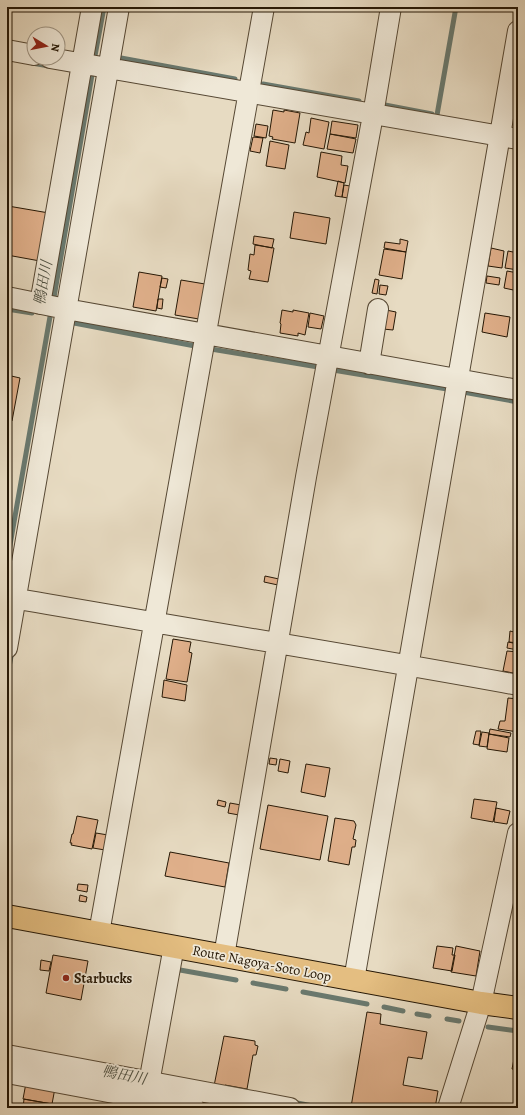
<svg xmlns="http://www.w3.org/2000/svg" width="525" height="1115" font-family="Alegreya,'Noto Serif JP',serif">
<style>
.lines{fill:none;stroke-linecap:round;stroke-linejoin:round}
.stream{stroke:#69796f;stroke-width:5}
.building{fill:#e0b08b;stroke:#251705}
.minor-casing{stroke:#564834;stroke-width:22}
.major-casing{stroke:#251705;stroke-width:24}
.minor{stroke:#efe8d7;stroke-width:20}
.major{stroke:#e4be81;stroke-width:22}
.poi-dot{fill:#8f2418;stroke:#efe8d7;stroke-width:1.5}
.labels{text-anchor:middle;stroke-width:3.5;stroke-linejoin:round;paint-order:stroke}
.street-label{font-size:14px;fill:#251705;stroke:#efe8d7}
.poi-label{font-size:14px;font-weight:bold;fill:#251705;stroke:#efe8d7;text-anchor:start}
.water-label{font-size:15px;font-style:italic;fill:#4d5043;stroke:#efe8d7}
</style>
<rect width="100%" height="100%" fill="#e7dbc2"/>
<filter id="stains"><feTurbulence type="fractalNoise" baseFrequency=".005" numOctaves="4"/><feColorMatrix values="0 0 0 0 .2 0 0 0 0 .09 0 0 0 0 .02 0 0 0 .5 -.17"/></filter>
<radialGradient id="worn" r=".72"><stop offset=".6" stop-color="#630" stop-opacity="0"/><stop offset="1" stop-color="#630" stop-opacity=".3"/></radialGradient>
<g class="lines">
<path class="stream" d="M121 58 235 79
M94 61 104 7
M32 63 49 66
M263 84 359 101
M385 105 432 114
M437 115 456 7
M53 303 93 69
M7 309 32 313
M74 323 195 346
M211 349 318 367
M333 370 447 389
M463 392 518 402
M7 562 51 311
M7 678 12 651
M180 970 236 980
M253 983 286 989
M303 992 367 1004
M384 1007 403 1011
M417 1014 429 1016
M447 1019 459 1021
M488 1027 518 1031
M292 1102 323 1108"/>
</g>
<path class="building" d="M273 110 284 112V110L300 113 295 143 272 139 273 137 269 136Z
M311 118 329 122 324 149 303 145 306 132 309 133Z
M332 121 358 125 356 138 330 134Z
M256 124 268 126 266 138 254 136Z
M330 134 356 139 353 153 327 149Z
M253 137 263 138 260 153 250 151Z
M270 141 289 145 285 169 266 166Z
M321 152 342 156 341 165 348 166 345 183 317 177Z
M338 181 344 183 342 197 335 196Z
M344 185 350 186 348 198 342 197Z
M8 206 49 213 40 261 7 255Z
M294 212 330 218 326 244 290 238Z
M254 236 274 239 272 248 253 244Z
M400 239 408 241 406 252 384 248 385 242 400 244Z
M255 245 274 248 268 282 249 279 251 271 248 270 250 254 254 255Z
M491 248 504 251 502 268 488 266Z
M384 249 406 252 402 279 379 275Z
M508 251 518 253V270L505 268Z
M507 271 518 273V291L504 288Z
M139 272 162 276 156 311 133 307Z
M487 276 500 278 499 285 486 283Z
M162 278 168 279 166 288 160 287Z
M375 279 379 280 377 294 372 293Z
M181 280 205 284 199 319 175 315Z
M380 285 388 286 386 295 379 294Z
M158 299H163L162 309 157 308Z
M282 310 293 312V310L309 313 305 335 298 333V336L280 333 281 324 280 323Z
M386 310 396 312 393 330 383 329Z
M310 313 324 316 321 329 308 327Z
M485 313 510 317 507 337 482 332Z
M7 375 20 378 12 421 7 420Z
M265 576 279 579 278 585 264 582Z
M510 631 518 633V643L509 642Z
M173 639 191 642 189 652 192 653 187 682 166 679Z
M508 642 518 644V650L507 648Z
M507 651 518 652V674L503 671Z
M164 680 187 685 185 701 162 697Z
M508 698 518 699V732L498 729 500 721H505Z
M490 729 511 733 510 737 489 734Z
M476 731H481L479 745 473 744Z
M482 732 489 733 487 747 479 746Z
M489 734 509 738 507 752 487 749Z
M270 758 277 759 276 765 269 764Z
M280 759 290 761 288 773 278 771Z
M306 764 330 768 325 797 301 792Z
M474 799 497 802 493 822 471 818Z
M218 800 226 802 225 807 217 805Z
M230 803 241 805 239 815 228 813Z
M268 805 328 816 320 860 260 849Z
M496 808 510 811 507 824 494 822Z
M77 816 98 820 92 849 71 845 72 843H70L72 834H73Z
M335 818 354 821 356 825 353 839 356 840 355 847H352L349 865 328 861Z
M96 833 108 835 105 850 93 848Z
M170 852 229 863 225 887 165 876Z
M78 884 88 885 87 892 77 890Z
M80 895 87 897 86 902 79 901Z
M437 946 453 948 452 955H455L452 971 433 968Z
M456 946 480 951 476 976 451 972Z
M53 955 88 961 81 1000 46 993Z
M41 960 51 962 49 971 40 970Z
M367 1012 381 1014 380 1024 427 1032 422 1059 408 1057 403 1085 438 1091 435 1108 351 1107Z
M224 1036 255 1041V1045L258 1046 256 1055H253L247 1089 225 1085 224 1088 214 1086Z
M515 1054H518V1070L512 1069Z
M26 1083 55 1088 52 1104 23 1099Z
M518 1083V1105L514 1103Z
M24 1099 52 1104 51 1108H23Z"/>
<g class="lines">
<g class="minor-casing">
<path id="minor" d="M7 50 34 55
M50 58 518 139
M7 297 66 309 518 390
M40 304 92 7
M369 364 378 309
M7 597C177 627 348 654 518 685
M7 648 119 7
M99 933 264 7
M224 956 306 477 373 115 391 7
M354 980C410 663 463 347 518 31
M7 1055 290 1108
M7 1073 194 1108
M147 1094 174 946
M448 1108 481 1003 518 833"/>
</g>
<g class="major-casing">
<path id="major" d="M7 916 481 1003 518 1008"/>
</g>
<use href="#minor" class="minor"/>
<use href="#major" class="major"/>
</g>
<circle class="poi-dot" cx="66" cy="978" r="4"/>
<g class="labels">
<g class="street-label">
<text transform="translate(262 963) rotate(11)" y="5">Route Nagoya-Soto Loop</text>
</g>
<g class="poi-label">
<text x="74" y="983">Starbucks</text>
</g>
<g class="water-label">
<text transform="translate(43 283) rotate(-80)" y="5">鴨田川</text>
<text transform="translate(124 1075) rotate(11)" y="5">鴨田川</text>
</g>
</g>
<rect width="525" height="1115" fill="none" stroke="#e7dbc2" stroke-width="24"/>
<rect x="8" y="8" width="509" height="1099" fill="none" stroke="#251705" stroke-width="2"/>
<rect x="12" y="12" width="501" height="1091" fill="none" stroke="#251705"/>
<g transform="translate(46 46) rotate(100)"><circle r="19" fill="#efe8d7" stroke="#9e9483"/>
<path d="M0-3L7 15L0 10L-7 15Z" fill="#8f2418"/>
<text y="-6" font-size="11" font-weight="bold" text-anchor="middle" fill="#251705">N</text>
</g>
<rect width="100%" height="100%" filter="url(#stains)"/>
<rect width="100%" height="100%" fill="url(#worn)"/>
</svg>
